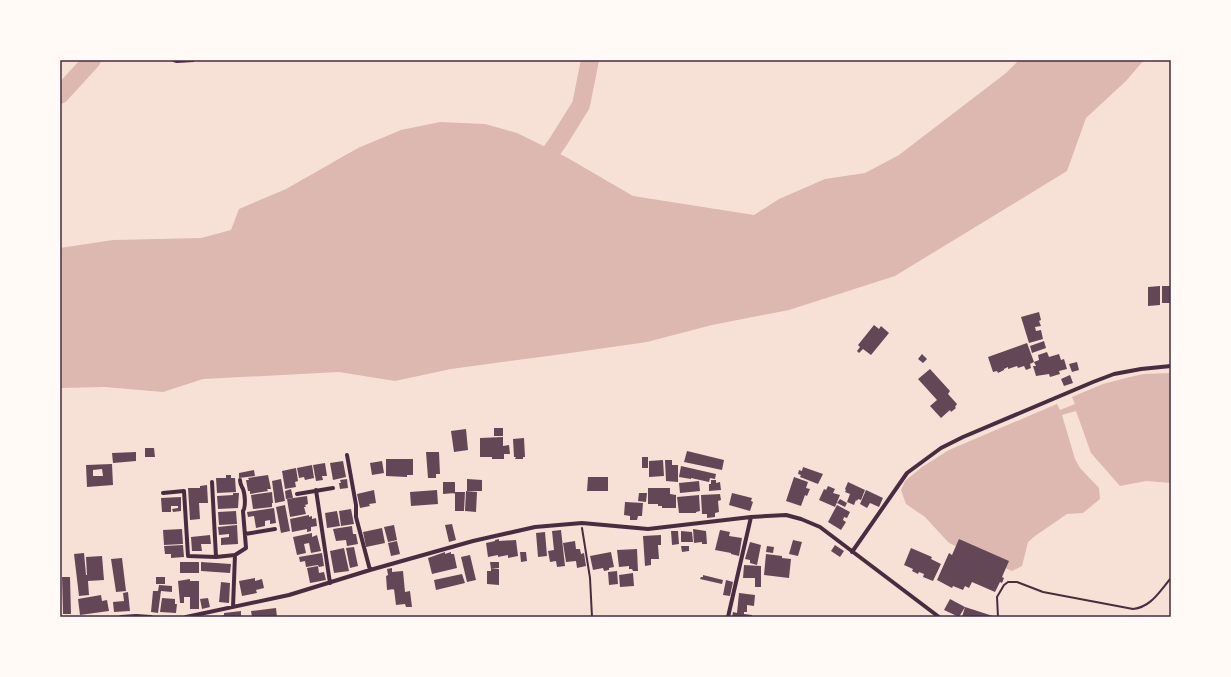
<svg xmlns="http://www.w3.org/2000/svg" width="1231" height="677" font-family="'Varela Round',sans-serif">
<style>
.water{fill:#dcb8b0}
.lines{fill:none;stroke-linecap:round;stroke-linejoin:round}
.river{stroke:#dcb8b0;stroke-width:18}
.building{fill:#644757;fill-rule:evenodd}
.path{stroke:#4a2c40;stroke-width:2}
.minor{stroke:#4a2c40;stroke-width:4}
.neatline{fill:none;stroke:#4a2c40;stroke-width:1.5}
</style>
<rect width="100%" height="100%" fill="#f7e1d7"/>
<path class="water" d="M1019 60H1144L1126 81 1086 118 1067 171 895 276 789 310 712 325 647 342 563 354 451 369 395 381 339 372 203 379 163 392 105 387 60 388V248L113 240 201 238 231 230 239 209 286 189 358 148 401 130 440 122 485 124 517 133 566 157 633 196 754 215 779 199 825 179 865 173 899 155 1006 73Z
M1171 373V483L1146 481 1120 486 1091 453 1076 411 1062 415 1075 459 1080 468 1099 488 1100 499 1083 513 1067 514 1035 536 1028 542 1022 566 1012 571 949 543 925 517 906 504 901 490 905 481 922 467 949 450 1057 404 1060 410 1075 404 1072 397 1103 384 1130 377 1144 374Z"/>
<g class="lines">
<path class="river" d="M60 95 92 60
M538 170 558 142 581 105 590 60"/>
</g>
<path class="building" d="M1160 286V305L1148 306V287Z
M1162 286H1171V303H1162Z
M1039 312 1041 320 1039 321 1041 326 1035 327 1036 331 1041 330 1043 339 1029 343 1021 317Z
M874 325 879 329 881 326 889 333 871 355 863 349 859 353 857 351 860 347 858 345Z
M1044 341 1046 348 1032 353 1030 346Z
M1027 343 1034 362 1030 364 1031 368 1026 370 1024 366 1018 368 1017 366 1008 369V367L1004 369V370L998 373 997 371 993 372 988 357Z
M1047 352 1049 357 1059 354 1061 360 1064 359 1067 369 1059 371 1060 374 1050 377 1049 374 1036 376 1033 366H1036L1034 362 1039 360 1038 355Z
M922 354 927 359 923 363 918 359Z
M1077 362 1079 370 1072 372 1069 364Z
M930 369 950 391 948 394 957 404 955 407 956 408 951 412 950 410 941 418 930 406 937 400 918 379Z
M1070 375 1073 383 1064 386 1061 379Z
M494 428H503V436H494Z
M466 429 468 450 454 452 451 431Z
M503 437V446L509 445 510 454H504V459H492V457H480V438Z
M524 438 525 457H523V459H515L516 457H514L513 439Z
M145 448H154L155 457H145Z
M687 451 724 460 722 470 684 462Z
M136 452V461L113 463 112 453Z
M426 452H439L440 474H436V478H428Z
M642 457H648V468H642Z
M386 459H413V475H407V477L386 476Z
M663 460 664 476 649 477V461Z
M665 460H672V465H678V482L666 481Z
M343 461 346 477 333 480 330 463Z
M382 461 384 473 372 475 370 463Z
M325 463 327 476H322L323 480 316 481 313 465Z
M112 464 113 485 87 487 86 465ZM102 469 103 476H93V470Z
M312 465 314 478 305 480 304 477 299 478 297 468Z
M681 466 716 474 715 479 710 478 709 482 691 478V479L679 477Z
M803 467 823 474 818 484 800 477 801 475 798 474 799 470 802 471Z
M296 468 298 481 295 482 296 487 285 489 282 471Z
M254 470 255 476 239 478V473Z
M226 475H231V478H235L236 492 217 493 216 478H226Z
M268 475 271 489H267L268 491 250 494V491H248L246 480H249L248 478Z
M588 477H608V491H587Z
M794 477 808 482 806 488 810 489 807 496 805 495 801 506 786 501Z
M281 479 285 501 275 503 272 481Z
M347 479 348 488 340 489 339 483H341L340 480Z
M467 479 482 480V491H467Z
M711 480H716V483L720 482 721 490 709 491V484H711Z
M699 481 700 491 680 493 679 483Z
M443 482H455V493L443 494Z
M848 482 865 490 861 500 858 499 857 501 856 500 854 505 847 502 850 494 845 492 846 490 845 489Z
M207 485 208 503H199L200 519 190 520 188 488H200V486Z
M828 486 835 489 833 493 840 495 835 507 819 500 824 489 826 490Z
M648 488H670V494L676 495V508H662V506H658V504H648Z
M291 489 293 498 286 499 285 491Z
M374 490 376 503 369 504 370 506 360 508 357 494Z
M437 490 438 504 411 506 410 492Z
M866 490 883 498 879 507 870 503 867 508 860 504Z
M466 491 477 492 476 512 465 511Z
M272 492 273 503H272V507L253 509 251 495Z
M455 492H465L464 511H455Z
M233 493H239L238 508 218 509 217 496 233 495Z
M639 493H647L646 502 638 501Z
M732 493 752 498 751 501 753 502 750 511 729 505Z
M720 494 721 500 718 501 719 512 715 513V517L707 518V514H702L701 495Z
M699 495 700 511 696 512V513H679L677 497Z
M307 496 308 504 305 505 306 507H304L306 514 290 517 287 499Z
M181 497V511L173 512 172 509 178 508V506H171V512H162L161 498Z
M840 499 847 503 845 507 837 503Z
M625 502 643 503 642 516H638L637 520H630V516L624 515Z
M285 505 290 531 281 533 276 507Z
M837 505 850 512 847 518 844 517 843 520 846 522 841 530 828 522Z
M274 508 276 523 270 524V520L265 521V526L256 528 254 516 248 517 247 512Z
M351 509 354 524 341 526 339 511Z
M236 511 237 524 219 525 218 512Z
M337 511 340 526 327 528 325 513Z
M309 515V517L312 516V519L316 518 317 526 311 527V531L307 532V529L292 532 290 519Z
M452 524 456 540 449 542 445 525Z
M237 525 238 544 221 545V538L229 537V534L219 535 218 527Z
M394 525 397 540 388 542 384 527Z
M352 526 353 534H356L358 544 347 546 346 540 336 541 333 529Z
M382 528 385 543 366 547 363 532Z
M182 529 183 544 164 545 163 530Z
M693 529 706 531 707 544H702V542L694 543Z
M561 530 565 566 557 567 556 561 550 562 548 551 554 550 552 531Z
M720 530 730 532 729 536 742 538 739 556 731 554V553L715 550Z
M671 531H678L679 544 672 545Z
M681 531 692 532 693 542H681Z
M545 532 547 556 538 557 536 533Z
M312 533V537L317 535 321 551 311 553 309 543 304 544 306 553 297 555 293 537Z
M210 535 211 544H201L202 551H192L191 537Z
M661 535V545H658L659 559H651V565L645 566 643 536Z
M499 539V541L516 540 518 556 508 558V555L498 557V555L488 557 486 543 495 541V540Z
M959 539 1009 561 1002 577 1004 578 1002 583 1000 582 995 592 972 582 969 588 965 586 963 590 953 586 952 588 937 580 949 553 952 555Z
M793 540 802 542 798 556 789 554Z
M397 541 400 554 391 556 388 543Z
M575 541 576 549H580L581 554 584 553 586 566 577 568 576 561 566 562 563 543Z
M750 542 761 545 757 565 750 563V560L745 559Z
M183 545 184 557 171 558V554H165L164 546Z
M835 545 844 551 840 557 831 551Z
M681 546H689V551L682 552Z
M767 546 774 547 773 553 766 552Z
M354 547 358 566 350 568 346 548Z
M344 548 349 571 334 573 330 551Z
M911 548 932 557 931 559 941 564 933 581 923 577 924 574 919 572 918 574 912 571 913 569 904 565Z
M637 549 638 571H633L632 569H629V566L619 567 617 550Z
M445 552V554L451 552V554H454L457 568 432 574 428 558Z
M520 552H526L527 561 521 562Z
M611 552 614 567 609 568V570L604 571 603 568 593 570 590 556Z
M84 553 86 575H87L86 557 102 556 104 580 88 581 89 595 79 596 74 554Z
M322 553 324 566 319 567 318 565 306 567 305 561 300 562 299 557Z
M766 554 782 556V558L791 559 789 578 764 575Z
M470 555 476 580 467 582 461 557Z
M122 558 126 591 116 592 111 559Z
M180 562H199V573H180Z
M201 562 231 564 230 573 201 571Z
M490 562H499V568L491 569Z
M744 565 761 566V587H755V578H743Z
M318 566 319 573 324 572 326 580 310 583 307 568Z
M392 568V572L403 571 405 592 410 591 412 607H406L405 604 396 605 393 581 394 589 387 590 386 576 388 575 387 569Z
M491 569H499V585L487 584V571H491Z
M617 571 618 584 609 585 608 572Z
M633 573 634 586 620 587 619 575Z
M462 574 465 583 436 590 434 580Z
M703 575 723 580 722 584 700 579 701 577H703Z
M62 577H70L71 614H63Z
M156 577H165V584H156Z
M255 578V581L262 579 264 588 256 590 257 593 242 596 239 581Z
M190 579V581H199V609H190V597H184V603H180L178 581Z
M726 580 733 582 730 596 723 595Z
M221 582 230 583 229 603 219 602Z
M159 585 172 586V592L161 591 158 613 151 612 153 591H158Z
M128 592 130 611 114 612 113 602 124 601 123 593Z
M739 593 755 595 754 606 747 605V612H744V614L752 615V617H732L733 612 737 613Z
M101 595 102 601 107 600 109 611 80 615 78 599Z
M162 598 175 599V604H177L176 613 160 612Z
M208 598 210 607 202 609 200 599Z
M950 599 965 607 959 617 944 610Z
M965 607 996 617H962Z
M276 608 277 617H252L251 611Z
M241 611V617H219L224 615V613Z"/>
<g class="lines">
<path class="path" d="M582 528 590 578 592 617
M998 617 997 597 1004 585 1008 582H1017L1043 592 1133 609C1151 607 1159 592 1171 578"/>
<path class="minor" d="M174 60 177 61 193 60
M347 455 356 505V517L370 570
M212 482 216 557
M316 490 330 583
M163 493 184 491 188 556 216 557 235 555
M297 494 333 488
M245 534 275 529
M852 552 907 473 941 448 963 437 1093 382 1114 374 1141 369 1171 366
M233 607 235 555 246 548 243 511C246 507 245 494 243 489 241 485 240 484 240 480
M121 617 136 616 151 617
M186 617 289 595 370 570 473 541 535 527 582 523 648 529 751 517 786 515 801 519 820 527 939 617
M728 617 751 517"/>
</g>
<rect width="1231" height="677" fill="none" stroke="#fffaf5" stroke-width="122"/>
<rect x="61" y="61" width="1109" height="555" class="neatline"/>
</svg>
